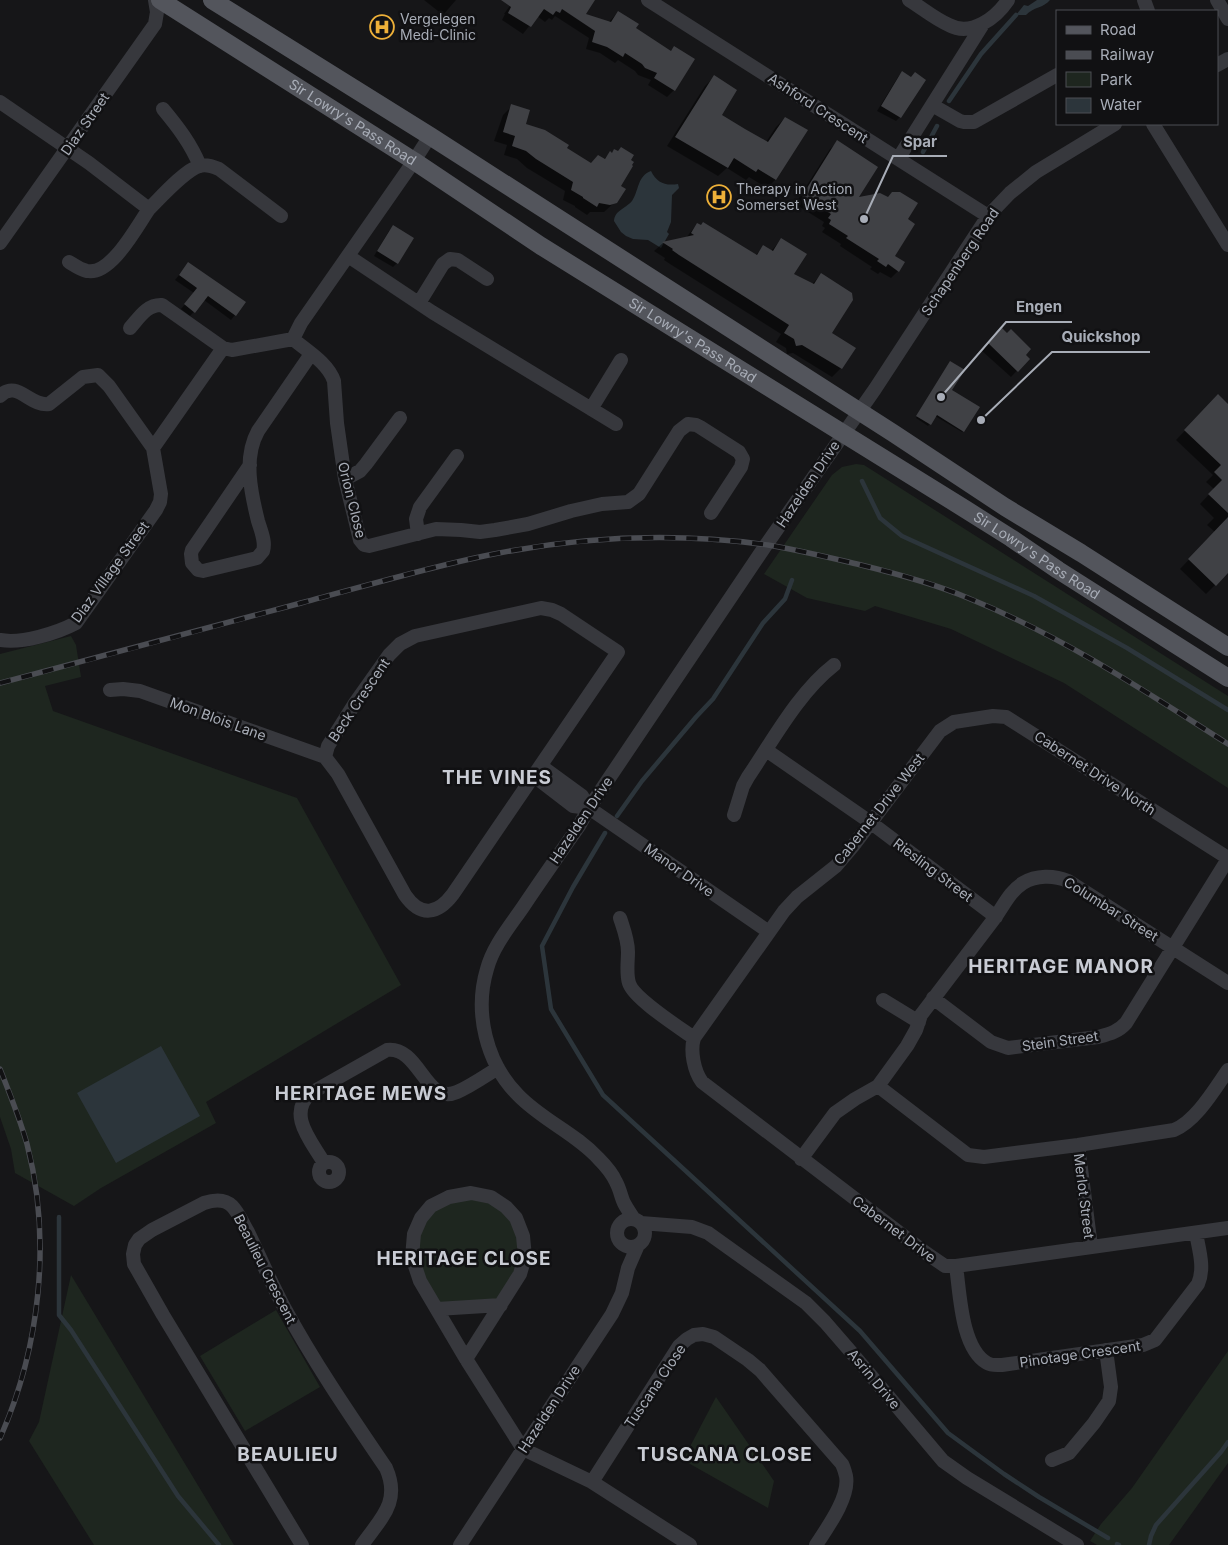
<svg xmlns="http://www.w3.org/2000/svg" width="1228" height="1545" font-family="Inter,sans-serif">
<style>
.green{fill:#1e261f}
.water{fill:#2c353b}
.shadow{fill:#0007}
.lines{fill:none;stroke-linecap:round;stroke-linejoin:round}
.stream{stroke:#2c353b;stroke-width:4.5}
.building{fill:#404145}
.minor{stroke:#37383d;stroke-width:14}
.major{stroke:#53555c;stroke-width:18}
.rail-casing{stroke:#4a4c52;stroke-width:5.5}
.rail{stroke:#111113;stroke-width:4;stroke-dasharray:11;stroke-linecap:butt}
.labels{text-anchor:middle;stroke-width:5;stroke-linejoin:round;paint-order:stroke}
.poi-label{font-size:14px;fill:#a8adb7;stroke:#111113;text-anchor:start}
.street-label{font-size:14px;fill:#a8adb7;stroke:#111113}
.district-label{font-size:19px;font-weight:bold;letter-spacing:1px;fill:#c9ccd4;stroke:#111113}
.leader{fill:none;stroke:#a8adb7;stroke-width:2}
.callout-dot{fill:#a8adb7;stroke:#111113;stroke-width:2}
.callout-label{font-size:15px;text-anchor:middle;font-weight:bold;fill:#a8adb7;stroke:#111113;stroke-width:5;stroke-linejoin:round;paint-order:stroke}
</style>
<rect width="100%" height="100%" fill="#161618"/>
<path class="green" d="M856 464 864 465 1228 696V788L1064 683 951 629 875 606 865 611 807 598 764 574 832 475 842 467Z
M71 636 76 645 81 677 45 686 53 711 297 798 401 985 206 1102 216 1123 101 1188 74 1206 15 1173 11 1149 0 1117V654Z
M497 1195 529 1242 507 1303 442 1307 415 1261 416 1235 431 1209 455 1196Z
M71 1275 234 1545H94L29 1441 39 1422Z
M276 1310 320 1387 245 1431 200 1356Z
M1228 1351V1463L1169 1545H1097L1090 1541 1101 1524 1132 1488Z
M716 1397 774 1481 768 1508 683 1460Z"/>
<path class="water" d="M1037 0H1050C1044 8 1033 7 1026 15H1016L1024 5 1028 6Z
M651 171C657 183 665 186 678 184L679 188 672 195 671 222 667 232 669 234 661 248 648 240 633 239 626 236 621 232 614 221C615 210 625 209 632 201 639 191 637 176 651 171Z
M161 1046 200 1116 116 1163 77 1093Z"/>
<path class="shadow" d="M424 0H456L443 15Z
M514 0H593L584 15 609 22 618 12 634 29 670 52 674 48V90L667 97 648 85 651 80 638 75 635 71 618 60 615 63 600 53 586 49 589 38 555 16 552 20 549 18 545 22 537 16 523 34 502 20 505 14H504Z
M902 73 900 117 896 121 877 111 898 77Z
M714 77 720 115 766 142 776 127 785 118 776 179 767 188 749 177 746 180 727 168 718 176 667 146 705 86Z
M512 106 525 125 590 164 603 160 610 153 611 154 617 152 621 148 619 186 614 203 604 212H590L587 215 575 207V206L563 200 565 191 527 168 517 159 504 155 507 145 494 141 503 115Z
M838 142 856 199 906 220 893 256 898 271 891 278 880 272 878 274 870 269 872 267 840 246 841 244 822 232 825 228 822 226 824 222 795 204 830 149Z
M697 224 755 256 763 247 771 251 781 240 793 274 812 284 821 275 830 334 841 368 832 377 793 353 787 354 786 348 776 342 781 334 670 264 664 260 665 258 654 251 663 243 685 239Z
M393 227 412 238 397 263 393 267 374 256 389 231Z
M188 264 235 315 231 320 204 300 190 316 181 309 194 293 175 280Z
M1002 330 1028 359 1011 377 982 351Z
M949 365 951 390 963 431 962 432 935 416 928 426 916 418Z
M1218 396 1228 405V572L1206 594 1180 569 1215 532 1207 525 1214 518 1200 504 1214 489 1206 482 1213 475 1176 440Z"/>
<g class="lines">
<path class="stream" d="M949 101 981 54 1016 15
M923 152 937 126
M862 481 880 518 902 536 1034 596 1127 648 1228 710
M617 816 642 781 696 717 713 699 763 623 785 599 792 580
M605 833 573 887 542 946 551 1009 603 1095 860 1331 948 1433 1004 1474 1039 1497 1108 1538
M59 1217V1315L71 1330 178 1496 219 1545
M1117 1544 1119 1545
M1149 1545 1151 1536 1156 1525 1221 1452 1228 1442"/>
</g>
<path class="building" d="M501 0H595L586 14 611 22 618 11 639 24 636 28 671 51 674 46 695 59 675 91 654 78 657 73 645 68 642 64 625 53 623 57 607 47 592 42 595 31 562 9 560 13 556 11 553 15 544 9 531 27 508 13 511 7Z
M902 71 911 77 915 72 926 80 901 118 881 106Z
M714 75 737 90 722 115 745 129 768 142 785 117 808 130 776 180 758 169 756 172 734 158 728 168 675 137Z
M511 104 530 110 526 124 545 130 569 145 567 148 591 163 598 155 605 159 610 151 612 153 614 149 618 151 621 147 634 155 631 160 634 162 632 165 633 166 621 186 626 189 617 203 610 205 599 203 597 207 583 198V197L571 190 573 182 536 159 526 151 512 146 515 136 503 132Z
M837 140 878 167 859 197 880 193 888 197 892 192H900L918 203 908 219 915 224 895 256 905 262 899 272 888 264 886 267 877 261 879 259 846 238 848 236 829 224 831 220 828 218 831 214 802 196Z
M703 222 757 255 763 245 773 251 781 238 807 254 794 274 814 284 821 273 852 293 853 300 832 333 856 348 842 369 802 345 796 346 794 339 784 333 789 325 679 255 672 250 673 249 662 242 694 235 691 233 697 223 701 225Z
M393 225 414 238 398 264 377 251Z
M188 262 246 302 236 316 208 296 195 313 184 304 197 288 179 275Z
M1002 328 1007 333 1011 329 1031 349 1026 355 1030 359 1018 372 988 343Z
M950 361 965 370 952 390 980 407 964 432 937 415 931 425 916 416Z
M1218 394 1228 404V513L1208 494 1222 480 1214 472 1221 465 1184 430Z
M1228 517V573L1216 586 1188 559Z"/>
<g class="lines">
<path class="minor" d="M648 0 988 216
M909 0C922 8 935 19 949 25 971 37 996 18 1008 0
M1144 0 1148 11
M1217 0 1228 19
M1217 65 1228 59
M0 102 89 163 149 209C161 197 184 171 199 166 205 164 212 166 219 169L281 216
M932 105 960 121 964 122H974L1057 75
M163 109C178 127 191 144 200 166
M1153 124 1228 245
M430 136 414 161 301 323 293 339C307 351 328 363 334 381L337 423 345 479 360 540 364 545 369 546 436 529 461 530 480 532 495 530 528 524 571 511 602 504 628 502 639 494 679 431 688 424 696 425 700 427 739 452 743 459 741 467 711 513
M898 159 983 24
M0 243 155 24 157 12 155 0
M348 256 432 312 616 424
M69 262C74 265 81 270 87 271 111 276 137 226 149 209
M419 303 443 264 450 259 458 260 487 279
M130 328C139 318 147 304 162 305L223 348 232 350 293 339
M0 396C17 379 30 407 49 404L83 377 98 375 109 386 153 448 161 494 160 502 156 510 76 623C57 633 22 644 0 640
M591 409 621 360
M153 448 223 348
M250 465 192 550 191 554 192 563 198 570 203 571 257 558 263 551C266 542 261 531 258 521 251 493 243 458 258 431L311 354
M345 479 360 471 366 464 400 418
M418 534 416 519 420 507 457 456
M541 608 552 610 561 614 618 652 453 894C438 914 421 918 405 895L338 774 325 757 328 746 333 738 355 703 389 655 400 644 415 636Z
M110 690 123 689 140 691 325 757
M766 750 870 822 996 917
M541 766 582 796 589 808 769 932
M534 776 573 806 589 808
M734 815 743 786 748 777C773 740 799 692 834 665
M1228 858 1006 717 993 716 954 722 940 731 853 846 836 866 797 897 784 911 694 1038C690 1051 694 1071 702 1082L926 1253 945 1266H956L1228 1228
M620 918C624 930 628 940 628 952 628 962 626 973 629 983 633 998 680 1028 694 1038
M933 998 991 1042 1008 1048 1098 1037C1109 1034 1118 1032 1126 1023L1228 859
M883 1000 919 1022
M878 1086 968 1155 984 1157 1078 1145 1174 1130C1196 1121 1214 1090 1228 1070
M1078 1145 1091 1247
M801 1159 835 1113 855 1099 878 1086 907 1046 916 1030 921 1015C945 983 970 951 994 919 1003 907 1010 891 1023 883 1036 875 1054 875 1068 881L1228 983
M319 1172a10 10 0 1 1 20 0a10 10 0 1 1-20 0Z
M324 1163C312 1142 286 1114 311 1093L387 1050C420 1046 425 1106 457 1092 471 1086 485 1076 498 1068
M617 1233a14 14 0 1 1 28 0a14 14 0 1 1-28 0Z
M634 1219C631 1214 627 1209 624 1203 621 1197 620 1189 616 1182 612 1173 605 1165 598 1158 575 1133 542 1120 518 1095 486 1063 474 1012 487 969 493 946 510 926 523 907 541 880 560 853 579 826L589 808 766 545 875 389 988 216 1010 193 1036 172 1115 124
M641 1223 692 1227 708 1233 806 1303 825 1322 851 1352 943 1461 967 1478 1077 1545
M956 1266C960 1293 961 1348 987 1363 992 1366 997 1365 1002 1365L1143 1345 1155 1340 1198 1284C1205 1268 1199 1250 1196 1233
M437 1309 501 1305
M466 1359 520 1274 525 1257 523 1236 516 1218 506 1207 491 1197 471 1193 449 1197 431 1206 421 1218 414 1234 412 1257 420 1281 466 1359 523 1449 592 1482
M1052 1460 1069 1453 1094 1423 1109 1401 1111 1387 1106 1350
M302 1545 163 1315 134 1264 133 1254 135 1245 139 1239 152 1230 204 1203C213 1200 224 1198 232 1206 239 1213 243 1224 248 1232 260 1257 271 1283 284 1307 315 1364 350 1415 386 1468 401 1502 381 1518 362 1545
M460 1545 612 1314 622 1293 628 1268 638 1245
M690 1545 592 1482 679 1346 687 1339 694 1335 703 1334 714 1337 748 1360 760 1370 842 1464C844 1468 845 1472 846 1476 850 1497 827 1528 816 1545"/>
<g class="major">
<path id="s1" d="M160 0 414 161 541 246 965 509 1011 538 1058 570 1228 678"/>
<path d="M212 0 430 136 893 433 1005 507 1081 553 1228 647"/>
</g>
<g class="rail-casing">
<path id="rail" d="M0 683C101 657 201 630 301 603 362 587 422 569 484 556 576 537 674 532 768 545 798 550 827 557 857 564 894 573 933 583 968 598 1062 636 1143 690 1228 744
M0 1069C10 1094 20 1119 27 1144 52 1240 40 1348 0 1438"/>
</g>
<use href="#rail" class="rail"/>
</g>
<defs>
<g id="hospital-ring" transform="scale(1.25)"><circle r="9.5" fill="#111113" stroke="#edb039" stroke-width="1.5"/><path d="M-5-5h3v3.5h4V-5h3V5h-3V1.5h-4V5h-3Z" fill="#edb039"/></g>
</defs>
<g fill-rule="evenodd">
<use href="#hospital-ring" x="382" y="27"/>
<use href="#hospital-ring" x="719" y="197"/>
</g>
<g class="labels">
<g class="poi-label">
<text x="400" y="24">Vergelegen<tspan x="400" dy="16">Medi-Clinic</tspan></text>
<text x="736" y="194">Therapy in Action<tspan x="736" dy="16">Somerset West</tspan></text>
</g>
<g class="street-label">
<text transform="translate(818 108) rotate(33)" y="5">Ashford Crescent</text>
<text dy="5" stroke="none"><textPath href="#s1" startOffset="228">Sir Lowry's Pass Road</textPath></text>
<text transform="translate(85 124) rotate(-55)" y="5">Diaz Street</text>
<text transform="translate(960 262) rotate(-56)" y="5">Schapenberg Road</text>
<text dy="5" stroke="none"><textPath href="#s1" startOffset="632">Sir Lowry's Pass Road</textPath></text>
<text transform="translate(808 484) rotate(-56)" y="5">Hazelden Drive</text>
<text transform="translate(352 500) rotate(76)" y="5">Orion Close</text>
<text dy="5" stroke="none"><textPath href="#s1" startOffset="1038">Sir Lowry's Pass Road</textPath></text>
<text transform="translate(110 572) rotate(-54)" y="5">Diaz Village Street</text>
<text transform="translate(359 700) rotate(-56)" y="5">Beck Crescent</text>
<text transform="translate(218 719) rotate(20)" y="5">Mon Blois Lane</text>
<text transform="translate(1095 773) rotate(33)" y="5">Cabernet Drive North</text>
<text transform="translate(879 809) rotate(-52)" y="5">Cabernet Drive West</text>
<text transform="translate(581 820) rotate(-56)" y="5">Hazelden Drive</text>
<text transform="translate(679 870) rotate(35)" y="5">Manor Drive</text>
<text transform="translate(933 870) rotate(37)" y="5">Riesling Street</text>
<text transform="translate(1111 909) rotate(32)" y="5">Columbar Street</text>
<text transform="translate(1060 1041) rotate(-8)" y="5">Stein Street</text>
<text transform="translate(1084 1196) rotate(83)" y="5">Merlot Street</text>
<text transform="translate(894 1229) rotate(37)" y="5">Cabernet Drive</text>
<text transform="translate(265 1269) rotate(63)" y="5">Beaulieu Crescent</text>
<text transform="translate(1080 1354) rotate(-8)" y="5">Pinotage Crescent</text>
<text transform="translate(874 1379) rotate(50)" y="5">Asrin Drive</text>
<text transform="translate(655 1386) rotate(-56)" y="5">Tuscana Close</text>
<text transform="translate(549 1409) rotate(-57)" y="5">Hazelden Drive</text>
</g>
<g class="district-label">
<text x="497" y="784">THE VINES</text>
<text x="1061" y="973">HERITAGE MANOR</text>
<text x="361" y="1100">HERITAGE MEWS</text>
<text x="464" y="1265">HERITAGE CLOSE</text>
<text x="288" y="1461">BEAULIEU</text>
<text x="725" y="1461">TUSCANA CLOSE</text>
</g>
</g>
<path class="leader" d="M864 219L893 156H947M941 397L1006 322H1072M981 420L1052 352H1150"/>
<g class="callout-dot">
<circle cx="864" cy="219" r="5"/>
<circle cx="941" cy="397" r="5"/>
<circle cx="981" cy="420" r="5"/>
</g>
<g class="callout-label">
<text x="920" y="147">Spar</text>
<text x="1039" y="312">Engen</text>
<text x="1101" y="342">Quickshop</text>
</g>
<rect x="1056" y="10" width="162" height="115" fill="#111113" stroke="#4d4f55"/>
<rect x="1066" y="26" width="25" height="8" fill="#53555c" stroke="#4d4f55"/>
<text x="1100" y="35" font-size="15" fill="#a8adb7">Road</text>
<rect x="1066" y="51" width="25" height="8" fill="#4a4c52" stroke="#4d4f55"/>
<text x="1100" y="60" font-size="15" fill="#a8adb7">Railway</text>
<rect x="1066" y="72" width="25" height="15" fill="#1e261f" stroke="#4d4f55"/>
<text x="1100" y="85" font-size="15" fill="#a8adb7">Park</text>
<rect x="1066" y="98" width="25" height="15" fill="#2c353b" stroke="#4d4f55"/>
<text x="1100" y="110" font-size="15" fill="#a8adb7">Water</text>
</svg>
